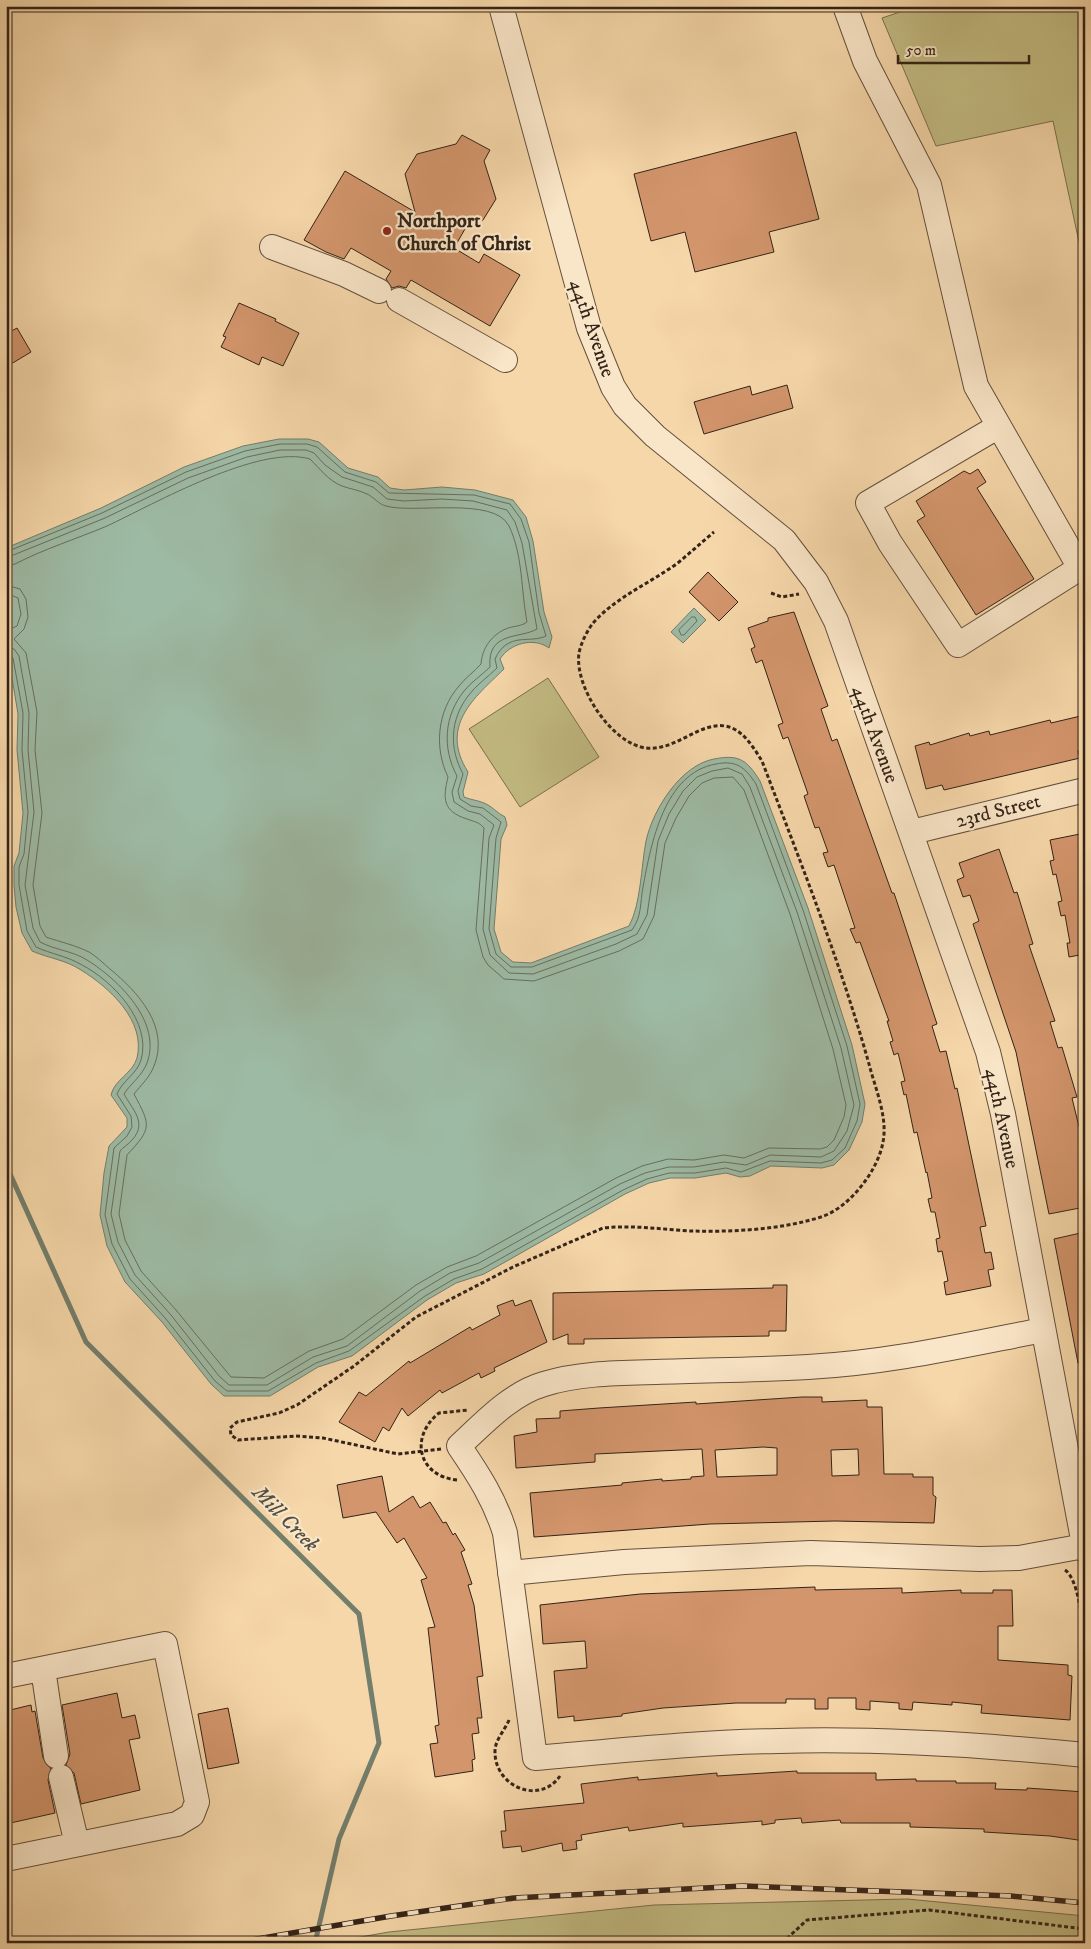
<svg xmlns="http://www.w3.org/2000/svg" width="1091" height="1949" font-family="'IM FELL DW Pica',serif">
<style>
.green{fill:#c3bc83;stroke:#7b704e}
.water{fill:#9dbaa4;stroke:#737e6c}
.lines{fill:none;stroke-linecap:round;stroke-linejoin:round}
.shore{stroke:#686e5e;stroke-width:1}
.stream{stroke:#737e6c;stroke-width:5}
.building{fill:#d3956c;stroke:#332318;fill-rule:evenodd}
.minor-casing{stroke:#64503c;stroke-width:26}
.path{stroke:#332318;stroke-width:3;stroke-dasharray:4 2.5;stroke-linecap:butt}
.minor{stroke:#f9e5c7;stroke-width:24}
.rail-casing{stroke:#332318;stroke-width:5.5}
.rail{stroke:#f9e5c7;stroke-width:4;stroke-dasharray:11;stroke-linecap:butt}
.poi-dot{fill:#8f2418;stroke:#f9e5c7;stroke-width:2}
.labels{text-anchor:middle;stroke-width:4.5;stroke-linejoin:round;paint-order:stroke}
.poi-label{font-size:20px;font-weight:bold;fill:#332318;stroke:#f9e5c7;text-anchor:start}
.street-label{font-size:20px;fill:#332318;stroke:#f9e5c7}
.water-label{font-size:21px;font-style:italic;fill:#535042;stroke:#f9e5c7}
</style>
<rect width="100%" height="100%" fill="#f6d7a9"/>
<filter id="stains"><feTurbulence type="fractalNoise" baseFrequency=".004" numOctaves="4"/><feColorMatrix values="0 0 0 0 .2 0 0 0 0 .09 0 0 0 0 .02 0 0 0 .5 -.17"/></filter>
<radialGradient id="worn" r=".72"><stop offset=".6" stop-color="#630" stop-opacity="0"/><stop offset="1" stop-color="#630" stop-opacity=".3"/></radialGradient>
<path class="green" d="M918 6H1085V270L1053 121 936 146 882 18Z
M548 678 599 757 520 807 469 729Z
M907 1899 1085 1916V1943H326L389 1932 654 1905Z"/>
<path class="water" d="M279 439H308L319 442 348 468 378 477 390 488 404 490 442 487 475 490 513 500 526 517 533 541 544 612 552 637 549 648C534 637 510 643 500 659L504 669C474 698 439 726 468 772L463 792 464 797C471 800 477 800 484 803 492 806 497 813 505 817L507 825 501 839 494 929 501 952 513 962 531 963 629 926C641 904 641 867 646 841 653 809 681 765 714 759 739 754 747 760 760 781L808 908 852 1045 865 1104 862 1122 849 1150 834 1165 822 1168 771 1166 750 1176 740 1177 726 1173 695 1178H670L649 1183 625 1194 484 1274 456 1283 427 1300 352 1356 318 1367 270 1396H224L211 1384 162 1322 125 1282 107 1246 100 1215 104 1173 109 1146 127 1127V1118L111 1095C114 1080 133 1073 137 1058 146 1021 110 988 81 970 66 960 48 958 32 951L22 933 16 907 14 885V866L19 853 23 813 17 750 18 714 8 654 7 634 9 614 6 598V548L101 508 184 467 243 446Z
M694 608 706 620 683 643 671 632Z"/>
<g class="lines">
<path class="shore" d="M6 552 102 513 186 472 245 451 280 444H307L317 447 345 472 376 482 389 493 474 495 510 504 521 519 529 542 539 613 546 636C529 644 508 631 495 659L497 668C488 677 476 685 468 696 450 720 449 748 463 774L458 791 460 799 471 806 483 808 501 822 496 838 489 929 496 954 511 967H532L632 930C642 916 640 903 643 887 651 844 664 773 716 764 736 760 745 767 756 784L803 910 847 1046 860 1104 857 1121 845 1148 832 1160 821 1163 770 1161 741 1172 726 1168 695 1173H669L647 1179 623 1190 482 1269 454 1279 425 1296 349 1351 316 1363 268 1391H227L215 1381 166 1319 130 1279 112 1244 105 1215 114 1148 127 1136 132 1127 131 1116 117 1094C122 1081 137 1074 141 1060 152 1022 113 981 82 965 67 956 51 954 36 947L27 931 19 885V867L24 854 28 812 22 750 23 713 13 658 6 653
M6 558 105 518 188 478 247 457 280 450H306L314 453 325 465 342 477 373 487 387 499 404 501 442 499 473 501 507 510 515 522 522 543 537 629C520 639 487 631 490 667 482 675 471 682 464 691 444 716 442 748 457 776L452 792 454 802 468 811 480 814 494 825 489 838 483 929 490 955 509 973 533 974 616 944 637 934 647 915 658 841 669 814 683 791 697 777 712 771 728 768 742 774 750 787 797 912 841 1048 854 1105 847 1131 834 1151 821 1157 770 1155 746 1165 724 1162 694 1167H669L645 1173 620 1184 479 1263 450 1273 420 1291 347 1346 313 1357 267 1385H229L219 1376 171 1315 135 1275 118 1242 111 1214 120 1151C123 1147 128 1145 132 1140 148 1123 132 1109 124 1094 131 1083 142 1076 147 1063 162 1022 119 980 87 960 73 951 55 950 40 942L33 928 25 885 34 812 28 750 29 713 19 656 14 649 6 647
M6 566 15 564C44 549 76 539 107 526 154 504 259 444 310 459 320 469 329 481 342 486 350 489 359 490 367 494 374 497 378 504 386 506 414 514 494 496 509 526 523 555 521 591 527 622 522 626 515 626 508 628 492 634 482 648 481 664 474 672 465 678 459 686 437 711 434 748 448 777 443 798 442 811 467 819 475 822 479 822 484 828L476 930 483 957 488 965 504 979 534 981 619 951 643 939 654 916 665 843 676 818 689 796 702 783 714 778 733 777 744 790 790 914 833 1049 846 1105 844 1117 834 1140 827 1147 820 1149 769 1148 744 1158 724 1155 694 1160 668 1159 642 1166 616 1178 476 1256 447 1267 416 1285 343 1339 309 1351 264 1378 231 1377 176 1310 141 1271 125 1240 119 1214 127 1155C152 1128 151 1126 134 1094 141 1085 150 1077 154 1066 170 1027 138 992 110 969 103 963 96 956 89 952 75 945 60 942 46 937L40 926 33 885 42 813 35 750 37 712 26 653 14 639 24 629 28 617 26 599 20 589 6 585
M6 593 18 598 21 614 17 626 6 631
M692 617H695L697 621 684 635H681L679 630Z"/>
<path class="stream" d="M6 1165 86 1342 359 1614 379 1743 339 1839 315 1943"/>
</g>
<path class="building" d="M796 132 819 219 769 232 774 252 695 272 685 232 651 241 634 174Z
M462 135 490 150 484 161 496 199 483 220 469 222 454 248 479 263 484 254 520 275 490 326 411 280 406 288 399 286 392 288 386 279 391 271 351 248 344 259 326 252 304 240 345 171 415 212 405 174 417 154 456 144Z
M239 303 276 319 275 321 299 333 283 366 262 357 259 365 221 347 226 337 223 336Z
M17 328 31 352 6 367V334Z
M787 385 793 408 704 434 694 402 750 386 752 395Z
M978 469 986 482 977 488 1034 579 976 615 917 521 925 516 916 501 964 471 970 474Z
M708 572 738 602 719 621 689 592Z
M794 612 828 706 821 709 832 741 837 739 892 893H894L900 911 937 1024 932 1026 940 1052 946 1051 955 1089 957 1088 986 1226 980 1227 985 1253 991 1252 994 1269 988 1270 991 1286 946 1295 944 1282 948 1281 942 1251 938 1252 936 1239 940 1238 935 1212H931L928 1199 932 1198 927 1172 926 1173 917 1132 914 1133 906 1094 904 1095 901 1082 905 1081 898 1053 894 1055 890 1042 893 1041 887 1021H889L860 942 856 943 850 929 855 928 834 865 828 867 823 853 828 852 819 827 815 828 804 796 808 794 788 737 783 739 778 725 783 723 762 660 756 663 751 649 755 647 748 628 768 621V618Z
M1085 715V749L1078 751 1080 758 944 790 942 785 926 789 915 746 929 742 930 745 969 733 970 736 989 731 990 735 1050 720 1051 723Z
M1085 833V954L1069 957 1067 943H1070L1065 915 1061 916 1058 902 1062 901 1056 874 1053 875 1050 861 1054 860 1050 840Z
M999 849 1014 893 1017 892 1033 944 1029 945 1055 1021 1050 1022 1058 1048 1062 1047 1077 1097 1072 1098 1079 1127 1085 1126V1207L1049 1214 1016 1052 973 924 979 921 970 895 963 897 957 880 964 877 959 863Z
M1085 1232V1363H1078L1054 1239Z
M773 1285H787L786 1331H769V1336L584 1339V1344H568V1334L553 1340V1293L773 1288Z
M513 1300 515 1306 531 1300 547 1342 494 1368 495 1371 481 1378 479 1373 442 1393 440 1390 408 1416 402 1408 389 1431 383 1427 375 1442 339 1422 359 1392 366 1396 409 1361 410 1363 470 1327 472 1330 500 1315 497 1306Z
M802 1397H822V1402L867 1400V1407H882L884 1474H913V1477H933V1495L936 1497 934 1523 835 1521 710 1524 534 1537 530 1493 622 1485V1483L662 1479V1481L691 1479V1477L704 1476 702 1449 595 1454V1462L516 1468 514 1436 537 1432 536 1419 560 1418V1411L599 1408 696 1402V1404ZM763 1447 777 1448V1475L717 1477 715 1450ZM858 1449 859 1475 832 1476 831 1450Z
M382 1476 389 1512 413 1496 420 1508 430 1502 443 1523 446 1522 453 1535 455 1533 465 1550 461 1552 472 1584 468 1585 474 1605 483 1676 477 1677 482 1718H477L479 1733 472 1734 475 1759 472 1760 473 1771 435 1777 430 1744 438 1743 435 1726 439 1725 428 1628 435 1627 421 1580 427 1578 404 1538 397 1543 376 1512 343 1518 337 1485Z
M815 1587V1590L902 1588V1593L961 1590V1593H993V1590H1012L1013 1626H998V1660L1068 1665V1675L1072 1676 1070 1720 981 1713 982 1705 952 1702V1705L913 1702 912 1710 899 1709V1703L870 1701V1710L856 1709V1698H828V1709H815V1699H786V1703H736L663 1708 622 1714V1716L574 1721V1716L558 1718 554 1671 587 1668 585 1641 543 1644 540 1605 640 1594Z
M117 1693 122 1718 135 1715 140 1738 129 1740 140 1790 81 1804 74 1773 66 1765 70 1754 62 1705Z
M31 1705 32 1712 35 1711 43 1758 51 1769 48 1780 55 1813 6 1824V1711Z
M228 1708 239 1763 208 1769 198 1714Z
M797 1771V1773H876V1780L916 1779V1781H956V1783H996L995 1789 1027 1790V1788L1085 1792V1841L1050 1836 984 1832V1829L910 1827V1823H841L840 1820 802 1823 801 1818 775 1820V1823L762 1825V1821L683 1827V1823L629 1831 628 1827 581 1835 582 1840 576 1841 577 1849 563 1851 562 1843 522 1852 521 1846 503 1848 501 1831H506L504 1811 584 1803 581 1784 638 1777V1780L717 1773V1776Z"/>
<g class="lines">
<g class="minor-casing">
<path id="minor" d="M501 6 589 328 613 387 625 406 655 436 784 540 816 582 836 621 988 1052 1003 1114 1085 1550
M845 6 865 61 929 185 976 386 1080 568 958 645 890 543 868 503 999 426
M272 247 344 274 379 291
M399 300 505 360
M912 832 1085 790
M1043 1330C965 1345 888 1363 808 1367 757 1370 707 1370 656 1372 619 1373 579 1373 544 1384 510 1394 484 1423 459 1446 478 1474 495 1500 505 1533L535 1758C616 1751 698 1742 779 1741 881 1738 984 1745 1085 1755
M510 1573 624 1562 811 1553 980 1559 1019 1558 1084 1546
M43 1669 56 1756
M6 1676 165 1644 197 1802 192 1815 177 1824 6 1859
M61 1777 77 1844"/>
</g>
<path class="path" d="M771 593 782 597 799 594
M441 1449 398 1454 323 1438 296 1436 238 1440 231 1435 230 1428 237 1422 279 1413 297 1405 354 1366 416 1317 513 1267 603 1228C632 1225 660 1229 690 1231 732 1232 780 1230 821 1217 849 1208 878 1171 883 1142 888 1117 875 1088 869 1064 840 961 800 861 762 761 753 747 743 729 725 726 699 722 676 751 646 748 612 744 574 687 579 653 581 643 587 631 593 623 617 596 651 583 679 562 691 552 702 542 714 532
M457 1480C418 1476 409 1437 439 1413L468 1410
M1065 1570C1078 1579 1081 1616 1085 1633
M509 1720C505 1730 495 1740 495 1751 494 1786 539 1806 560 1776
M477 1943H496
M782 1943 807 1920 929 1910 1085 1929"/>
<use href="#minor" class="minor"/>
<g class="rail-casing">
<path id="rail" d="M234 1943 391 1916 514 1898 743 1886 1011 1896 1085 1903"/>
</g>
<use href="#rail" class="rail"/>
</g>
<circle class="poi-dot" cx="387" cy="231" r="5"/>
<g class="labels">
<g class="poi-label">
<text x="397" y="227">Northport<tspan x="397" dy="23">Church of Christ</tspan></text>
</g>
<g class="street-label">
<text transform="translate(593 328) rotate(71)" y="7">44th Avenue</text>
<text transform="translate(876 734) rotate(70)" y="7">44th Avenue</text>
<text transform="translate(998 810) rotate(-14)" y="7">23rd Street</text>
<text transform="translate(1003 1118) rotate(78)" y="7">44th Avenue</text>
</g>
<g class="water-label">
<text transform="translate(286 1518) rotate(45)" y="7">Mill Creek</text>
</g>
</g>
<rect width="1091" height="1949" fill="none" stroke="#f6d7a9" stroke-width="25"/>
<rect x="8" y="8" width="1076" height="1934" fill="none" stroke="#332318" stroke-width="2.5"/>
<rect x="12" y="12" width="1066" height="1924" fill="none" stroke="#332318"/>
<path d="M898 55v8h131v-8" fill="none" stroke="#332318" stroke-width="2.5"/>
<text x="906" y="55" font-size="15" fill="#332318" stroke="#f9e5c7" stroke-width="4" paint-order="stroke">50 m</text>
<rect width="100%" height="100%" filter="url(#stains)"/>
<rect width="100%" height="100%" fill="url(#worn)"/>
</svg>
